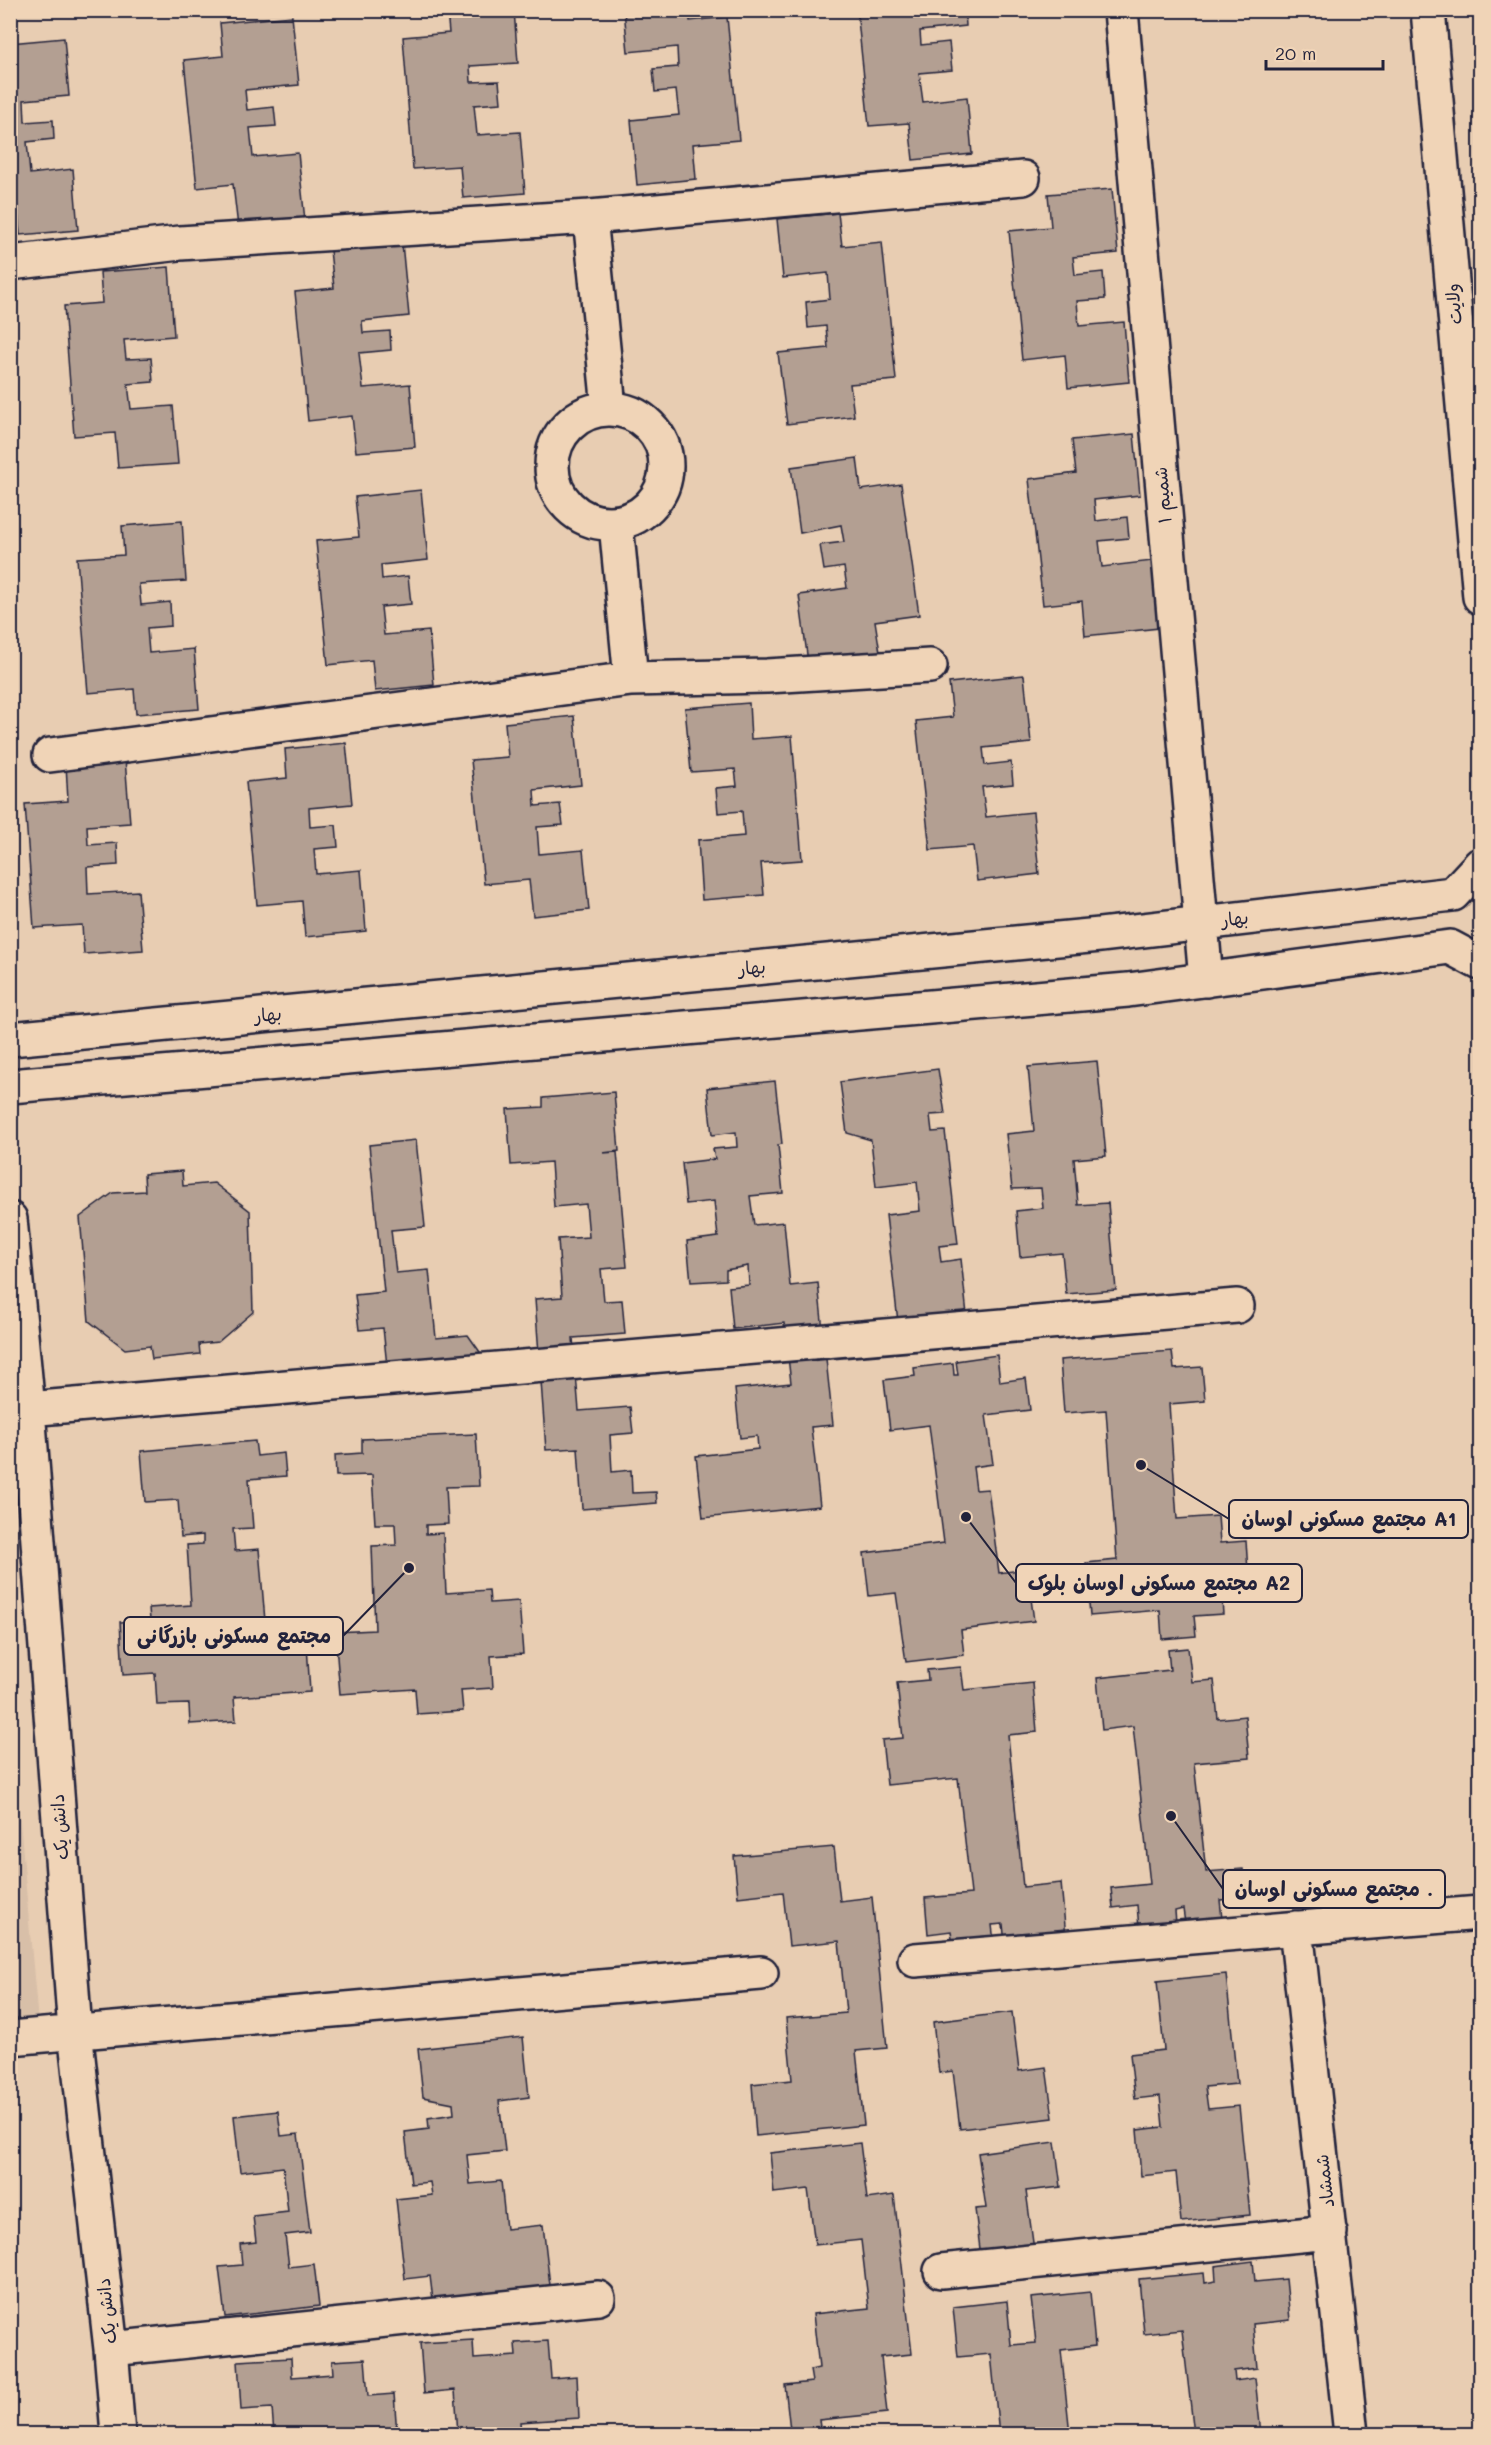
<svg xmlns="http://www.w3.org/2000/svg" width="1491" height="2445" font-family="Mali,'Playpen Sans Arabic',sans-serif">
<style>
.built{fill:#d8bfa8}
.building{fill:#b39f92;stroke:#22223b;stroke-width:1.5}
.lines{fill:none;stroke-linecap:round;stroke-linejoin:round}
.minor-casing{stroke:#22223b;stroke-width:38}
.minor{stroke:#f0d4b7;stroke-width:33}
.labels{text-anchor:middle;stroke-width:5;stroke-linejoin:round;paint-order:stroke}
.street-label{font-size:18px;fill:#22223b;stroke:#f0d4b7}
.leader{fill:none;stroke:#22223b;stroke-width:2}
.callout-dot{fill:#22223b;stroke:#f0d4b7;stroke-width:2}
.callout{fill:#f0d4b7;stroke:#22223b;stroke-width:2}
.callout-label{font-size:20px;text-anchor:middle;font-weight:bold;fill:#22223b}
</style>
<rect width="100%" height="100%" fill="#e8cdb2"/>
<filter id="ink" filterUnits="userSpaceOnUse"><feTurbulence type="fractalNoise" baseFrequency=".0167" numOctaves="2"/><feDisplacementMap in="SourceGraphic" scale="12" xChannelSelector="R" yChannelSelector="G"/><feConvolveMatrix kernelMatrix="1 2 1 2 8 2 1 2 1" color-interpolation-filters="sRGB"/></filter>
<g filter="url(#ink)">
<path class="built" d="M10 1709 38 2022 10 2024Z"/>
<path class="building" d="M447 10H514L518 63 470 66 471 82 499 81 501 103 474 105 477 135 520 132 525 193 463 198 460 166 413 169 403 37 449 33Z
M624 10H689L690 21 727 17 739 140 693 144 696 179 637 185 631 120 679 115 676 90 655 92 653 69 678 67 677 47 628 52Z
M857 10H965L966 26 920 31 921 45 949 42 952 70 919 73 923 102 967 97 972 154 913 160 909 123 869 126Z
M292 16 299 85 245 90 247 110 274 107 276 126 250 128 253 157 298 153 305 221 238 227 233 184 197 188 184 60 223 56 220 23Z
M64 38 69 96 24 100 25 122 53 120 54 139 27 142 30 174 73 169 78 230 20 235 17 201 10 202V43Z
M1112 189 1118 253 1073 257 1075 275 1103 272 1105 299 1077 301 1079 326 1124 322 1129 382 1068 388 1065 355 1022 360 1009 231 1051 227 1048 194Z
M838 213 842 246 882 242 896 380 850 384 854 416 787 424 778 353 828 348 826 326 808 328 806 302 830 299 828 273 783 278 777 219Z
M402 243 409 316 362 321 363 333 390 331 391 350 359 353 363 388 410 384 415 447 356 452 352 416 308 421 295 292 334 288 330 250Z
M169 267 174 336 124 340 126 359 151 358 153 382 128 384 131 409 173 406 178 464 118 468 115 433 74 436 64 306 102 303 100 272Z
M1134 434 1140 495 1094 500 1096 521 1127 517 1129 538 1099 541 1102 567 1152 561 1159 628 1085 636 1082 601 1043 605 1029 479 1076 473 1072 440Z
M857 458 861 490 901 484 919 615 875 621 880 652 808 662 799 595 847 588 844 567 824 570 820 545 844 542 841 525 800 533 791 467Z
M421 490 428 560 381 565 382 579 408 576 411 604 381 607 384 635 429 631 434 685 375 691 372 660 328 665 316 541 359 537 355 497Z
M182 521 186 581 139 584 141 605 170 602 171 626 147 628 149 653 194 649 199 709 136 714 134 689 88 693 77 558 124 555 122 526Z
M1024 675 1031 743 983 748 985 765 1011 762 1013 784 982 787 986 817 1033 812 1039 874 977 881 973 846 930 850 916 721 953 717 949 683Z
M749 703 751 739 792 736 802 860 761 863 764 895 702 900 698 840 744 836 742 811 718 813 716 788 737 786 735 769 691 772 685 708Z
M574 716 581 785 534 790 535 806 560 804 563 825 537 827 539 854 583 850 589 910 533 916 529 880 484 884 471 760 508 757 505 723Z
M346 743 352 804 309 808 310 827 336 825 338 847 314 849 316 874 361 870 366 931 305 937 302 901 257 905 246 782 287 778 285 749Z
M125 759 130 823 87 826 88 845 117 843 118 865 87 867 88 894 138 891 143 950 84 954 82 925 34 928 25 804 68 801 66 764Z
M1097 1061 1106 1156 1074 1159 1078 1205 1108 1203 1116 1290 1066 1294 1062 1253 1020 1257 1016 1211 1043 1208 1041 1188 1012 1189 1006 1134 1034 1131 1028 1067Z
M938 1069 945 1114 930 1115 932 1132 945 1131 958 1244 939 1246 941 1262 961 1259 967 1315 898 1322 886 1215 920 1211 917 1182 876 1187 871 1140 847 1133 840 1082Z
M775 1081 782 1144 778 1145 783 1193 750 1196 754 1225 784 1222 790 1286 818 1283 833 1425 811 1427 820 1506 703 1518 696 1456 758 1449 757 1436 740 1438 735 1389 791 1383 784 1323 733 1329 729 1287 749 1285 748 1266 726 1270V1280L691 1282 687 1241 718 1237 714 1201 686 1204 682 1163 715 1159 713 1149 737 1147 736 1132 712 1135 707 1088Z
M614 1092 619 1151 603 1153 617 1152 627 1267 601 1269 604 1301 622 1300 625 1334 573 1338 579 1411 630 1407 633 1433 610 1435 612 1472 631 1470 632 1493 656 1492 657 1503 582 1509 578 1448 546 1450 535 1299 562 1297 558 1239 589 1237 586 1204 554 1207 551 1162 511 1165 507 1109 543 1107V1098Z
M416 1140 425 1227 391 1230 396 1273 429 1270 436 1338 468 1335 480 1352 474 1376 389 1385 383 1328 359 1330 355 1295 384 1292 369 1145Z
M182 1171 183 1186 214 1183 250 1211 253 1312 218 1342 199 1344 200 1354 152 1359 150 1346 125 1349 89 1321 80 1217 113 1193 145 1191 144 1174Z
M1172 1351 1174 1369 1202 1367 1205 1401 1169 1404 1177 1519 1218 1516 1220 1543 1246 1541 1248 1571 1220 1573 1223 1614 1194 1616 1196 1636 1162 1639 1160 1610 1090 1616 1086 1563 1117 1560 1106 1410 1064 1413 1060 1360Z
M997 1355 1000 1382 1026 1378 1030 1410 986 1415 993 1464 973 1467 976 1490 988 1489 999 1573 1027 1569 1034 1621 961 1630 964 1655 906 1662 896 1593 869 1596 864 1553 944 1543 929 1425 890 1430 884 1380 915 1376 914 1368 953 1363 954 1375H958L956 1361Z
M476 1434 479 1486 446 1487 448 1524 426 1525V1534L443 1533 446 1593 489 1590 490 1603 519 1601 523 1654 491 1656 493 1688 461 1690 463 1711 417 1714 415 1689 340 1694 335 1632 375 1630 372 1546 396 1545 395 1524H375L372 1475 336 1476 335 1455 362 1453V1439Z
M255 1441 257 1456 284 1453 286 1476 249 1479 253 1528 233 1529 235 1551 259 1549 266 1633 306 1630 310 1692 234 1697 236 1721 190 1724 189 1704 157 1705 155 1673 123 1675 120 1622 150 1620 149 1608 191 1605 187 1545 203 1544V1535L181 1537 178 1500 145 1502 141 1451Z
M1188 1648 1192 1682 1214 1680 1218 1719 1245 1716 1249 1758 1194 1763 1206 1872 1243 1869 1246 1898 1220 1900 1222 1919 1185 1923 1183 1909 1175 1911 1176 1924 1139 1928 1137 1905 1113 1908 1111 1888 1150 1884 1133 1726 1102 1730 1097 1678 1170 1670 1168 1650Z
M961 1667 964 1690 1033 1683 1037 1732 1008 1735 1023 1887 1061 1883 1066 1937 1005 1944 1003 1924 992 1925 994 1942 953 1947 951 1931 928 1934 925 1898 971 1894 958 1778 887 1785 882 1740 903 1738 897 1683 928 1680 927 1670Z
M834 1847 840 1901 872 1897 887 2048 856 2051 864 2125 756 2136 752 2084 792 2080 786 2018 846 2013 839 1941 789 1946 783 1892 738 1897 734 1856Z
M1226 1974 1237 2084 1205 2087 1208 2109 1239 2106 1250 2215 1181 2222 1176 2172 1141 2176 1137 2130 1163 2127 1160 2096 1135 2099 1130 2054 1164 2050 1157 1981Z
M1012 2012 1019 2071 1046 2067 1053 2118 960 2129 953 2071 939 2073 933 2022Z
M523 2037 529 2097 499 2101 505 2151 467 2155 470 2184 501 2181 506 2229 543 2225 551 2294 434 2308 430 2276 405 2279 396 2199 432 2195 430 2182 411 2184 405 2132 429 2129 428 2118 454 2114 453 2103 423 2097 418 2049Z
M278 2111 281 2136 298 2134 310 2232 285 2235 289 2267 314 2264 319 2306 225 2317 219 2267 242 2265 240 2244 256 2242 253 2216 288 2212 283 2167 240 2172 234 2116Z
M1055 2142 1061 2187 1026 2191 1034 2250 981 2257 975 2209 986 2208 978 2153Z
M860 2143 867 2199 894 2195 912 2354 881 2357 887 2413 819 2420 820 2427 790 2430 785 2385 812 2382 810 2370 819 2368 813 2314 869 2308 861 2240 815 2245 808 2189 774 2193 770 2153Z
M1253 2261 1255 2282 1286 2279 1290 2320 1253 2324 1257 2368 1234 2371 1235 2381 1255 2378 1261 2434H1194L1182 2330 1144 2334 1139 2279 1204 2273 1205 2283 1216 2281 1215 2266Z
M1090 2292 1095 2346 1061 2350 1070 2434H999L991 2354 958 2357 953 2307 1007 2301 1011 2345 1036 2343 1031 2298Z
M473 2340 474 2359 516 2356 515 2343 548 2341 551 2378 577 2376 579 2418 520 2422 521 2434H458L455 2390 424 2393 420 2343Z
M291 2358 292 2377 333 2374 332 2361 365 2359 368 2396 394 2394 397 2434H274L272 2408 241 2410 238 2361Z"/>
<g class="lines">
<g class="minor-casing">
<path id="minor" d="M1121 10 1206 980
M1428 10 1480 597
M590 217 609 408
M10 263 180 243 590 217 1023 178
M552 466a57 57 0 1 1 114 0a57 57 0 1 1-114 0Z
M616 524 631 679
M50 755 631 679 767 676 930 666
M10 1039 1100 935 1453 894 1480 865
M10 1086 1128 990 1450 947 1480 963
M10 1219 28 1409 75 2031 111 2349 118 2434
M28 1409 1237 1306
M1296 1928 1351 2434
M915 1960 1480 1913
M10 2038 761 1973
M941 2271 1330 2232
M111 2349 598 2298"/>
</g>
<use href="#minor" class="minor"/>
</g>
</g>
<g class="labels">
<g class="street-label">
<text transform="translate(1454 304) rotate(-95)" y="6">ولایت</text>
<text transform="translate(1163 495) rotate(-95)" y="6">شمیم ۱</text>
<text transform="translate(1235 919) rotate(-7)" y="6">بهار</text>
<text transform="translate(752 968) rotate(-5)" y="6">بهار</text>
<text transform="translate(268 1015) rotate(-5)" y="6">بهار</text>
<text transform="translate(60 1827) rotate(-94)" y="6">دانش یک</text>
<text transform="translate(1325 2181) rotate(-97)" y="6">شمشاد</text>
<text transform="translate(107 2311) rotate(-96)" y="6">دانش یک</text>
</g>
</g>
<path class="leader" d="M1141 1465L1229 1519M966 1517L1016 1583M409 1568L343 1636M1171 1816L1223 1889"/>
<g class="callout-dot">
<circle cx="1141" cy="1465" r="6"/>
<circle cx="966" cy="1517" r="6"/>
<circle cx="409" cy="1568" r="6"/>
<circle cx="1171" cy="1816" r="6"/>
</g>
<g class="callout">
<rect x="1229" y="1500" width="239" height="38" rx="6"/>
<rect x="1016" y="1564" width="286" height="38" rx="6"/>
<rect x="124" y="1617" width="219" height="38" rx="6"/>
<rect x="1223" y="1870" width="222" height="38" rx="6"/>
</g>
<g class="callout-label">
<text x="1349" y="1526">مجتمع مسکونی اوسان A1</text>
<text x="1159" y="1590">مجتمع مسکونی اوسان بلوک A2</text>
<text x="234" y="1643">مجتمع مسکونی بازرگانی</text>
<text x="1334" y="1896">مجتمع مسکونی اوسان .</text>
</g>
<rect width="1491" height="2445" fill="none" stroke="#f0d4b7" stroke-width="36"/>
<rect x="18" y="18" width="1455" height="2409" fill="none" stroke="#22223b" stroke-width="2" filter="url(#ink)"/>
<path d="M1266 60v9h117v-9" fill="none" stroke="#22223b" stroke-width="3"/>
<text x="1275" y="60" font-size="18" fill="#22223b" stroke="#f0d4b7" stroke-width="4.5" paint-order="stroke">20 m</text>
</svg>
